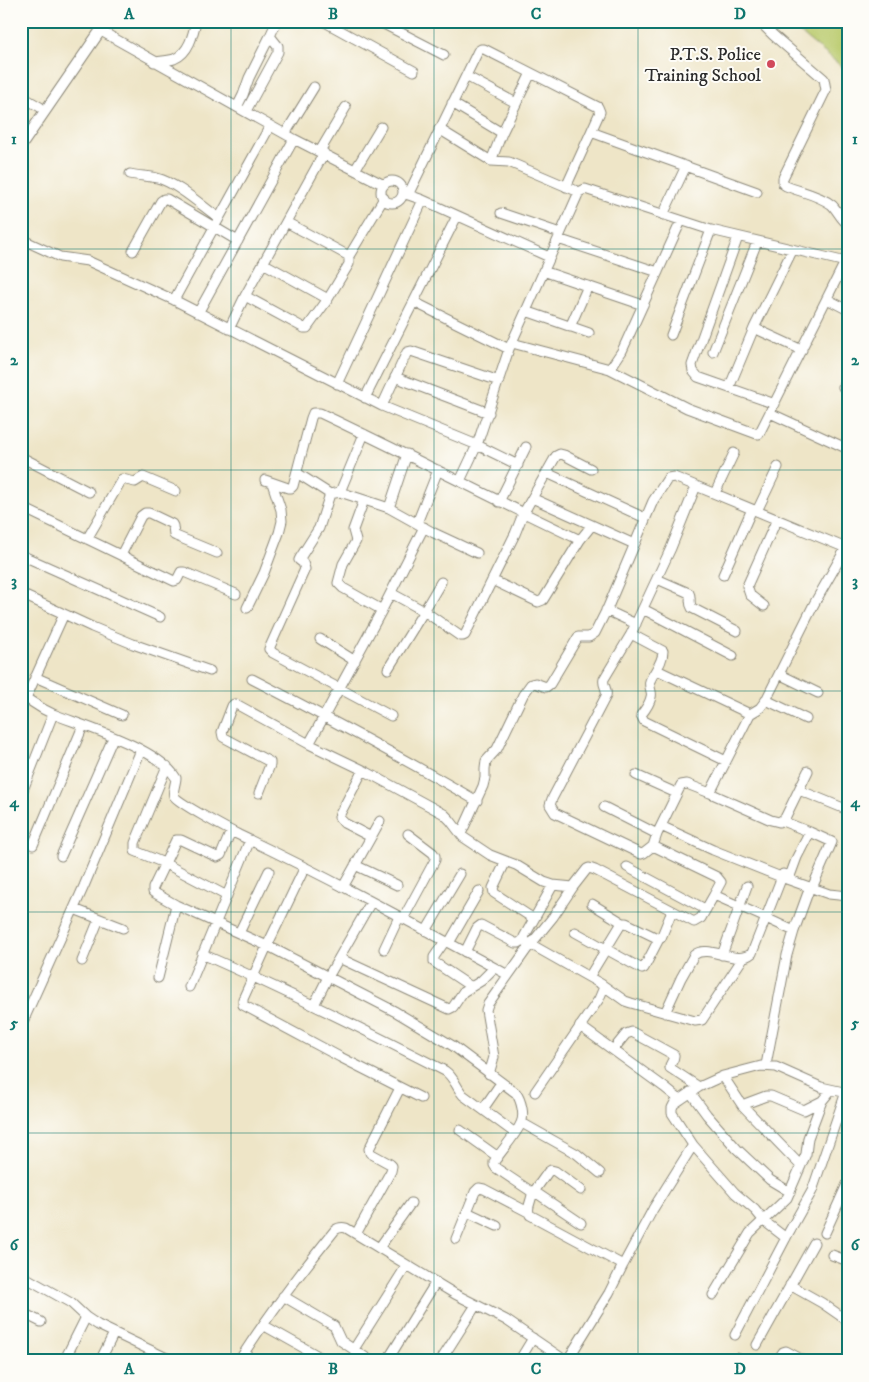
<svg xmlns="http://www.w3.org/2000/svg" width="869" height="1382" font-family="'IM FELL DW Pica',serif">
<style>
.green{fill:#bacb6d;stroke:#727b4c}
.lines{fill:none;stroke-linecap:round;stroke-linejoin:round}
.minor-casing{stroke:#8c8879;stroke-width:11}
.major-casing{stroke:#8c8879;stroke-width:12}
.minor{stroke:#fff;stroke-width:9}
.major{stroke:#fff;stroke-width:10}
.grid{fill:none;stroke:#0f766e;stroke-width:1;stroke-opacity:0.55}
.poi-dot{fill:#d1495b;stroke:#fdfcf7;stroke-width:2}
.labels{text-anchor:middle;stroke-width:4;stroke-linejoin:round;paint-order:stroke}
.poi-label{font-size:18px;fill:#2b2b2b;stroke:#fdfcf7;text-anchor:end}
.neatline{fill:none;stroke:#0f766e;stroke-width:2}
.grid-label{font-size:16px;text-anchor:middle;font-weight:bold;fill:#0f766e}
</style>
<rect width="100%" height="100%" fill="#fdfcf7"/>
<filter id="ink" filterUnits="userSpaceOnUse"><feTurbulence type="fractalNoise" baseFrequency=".02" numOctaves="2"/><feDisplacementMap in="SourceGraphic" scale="10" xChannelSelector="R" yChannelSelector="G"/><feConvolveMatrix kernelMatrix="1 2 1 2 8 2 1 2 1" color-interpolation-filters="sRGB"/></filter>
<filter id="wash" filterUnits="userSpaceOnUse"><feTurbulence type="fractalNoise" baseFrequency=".0096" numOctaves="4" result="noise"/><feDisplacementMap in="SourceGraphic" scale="20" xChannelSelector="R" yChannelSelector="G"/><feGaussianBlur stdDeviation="1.12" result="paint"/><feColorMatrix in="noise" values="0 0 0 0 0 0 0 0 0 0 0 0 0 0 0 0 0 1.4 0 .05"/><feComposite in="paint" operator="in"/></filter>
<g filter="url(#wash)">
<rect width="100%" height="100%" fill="#eee5c7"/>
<path class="green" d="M791 21H848V65L845 69 789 24Z"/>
</g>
<g filter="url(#ink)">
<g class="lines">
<g class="minor-casing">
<path id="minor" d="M323 21 414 71
M378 21 444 55
M759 21 773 35 824 79 826 90 824 94 783 178V184L786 186C801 192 819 195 832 205 838 211 841 220 848 224
M101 31 294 139 384 185
M154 62C161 61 168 61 174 59 189 53 193 35 196 21
M466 76 516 103
M21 96 40 107
M452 103 502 133
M237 107 243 95 249 78 270 36
M246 111 278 52V46L270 36 277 21
M439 129 491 161 509 162 579 192 585 189 711 230 842 261 844 264 759 434H757L687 408 610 369 512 343
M285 134 314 87
M320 151 346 107
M491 161 502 133 531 73
M355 170 381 127
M130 174C139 176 148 176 157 178 177 183 202 206 219 218
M381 192a11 11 0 1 1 22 0a11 11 0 1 1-22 0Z
M566 187 591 132
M403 193 423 200 549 257
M408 195 478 51 481 49H484L598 107 600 112 591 132 757 192
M501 213 560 233
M663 215 686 166
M286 222 349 256 384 198
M738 237 692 365 693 371 698 377 775 404
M21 239 60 257 88 261 174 300 382 406 477 445 518 465
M558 239 658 272
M133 251 161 201 164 199H167L238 241
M543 271 643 305
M245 296 304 328H307L328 299 263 263
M328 299 349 264V256
M827 299 848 310
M174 300 270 126
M414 302 509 349
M526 311 589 333
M198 313 294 139
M570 327 588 286
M754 328 802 350
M229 329 245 296 324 153
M671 335 711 230
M713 352 757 242
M610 369 622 351 681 221
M395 377 489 413
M337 384 423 200
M843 387 848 378
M729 388 754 328 792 251
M365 398 457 216
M382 406 407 352 411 351 499 381
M770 413 848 449
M21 457 89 492
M297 473 330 494 340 492 389 508 434 533 477 553
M547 473 645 518
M265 480 288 488H291L293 486 311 418 313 413H320C407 454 493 499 580 540
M460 481 477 445 509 349 579 192
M696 486 671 548 631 634 663 651C663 663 654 671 650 681 648 687 653 692 651 697 650 703 645 710 641 715L644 721 726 761
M340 492 364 434
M715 493 734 453
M330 494 319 528 300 558 299 560 303 563 305 569 269 649 273 653 391 716
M532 498 634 544
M364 500 353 530 356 541 343 564 338 583 343 588 382 610
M499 502 526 447
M21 507 174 581 177 580 181 572H184L236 594
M389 508 407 454
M757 511 778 467
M417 523 438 470
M87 539 122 479 135 482 143 477 176 491
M21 555 160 617
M121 555 141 516 145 513H149L172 524 173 526 174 535 176 536 217 553
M723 575 752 509
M657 579 689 593C692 598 688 602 692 608L737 631
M492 580 538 602 543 600 580 540 592 525
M391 593 424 611 441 582
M21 594 92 627 133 644 210 671
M764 606 750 595 747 586 777 519
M247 608 264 573 279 533 282 521 281 510 272 483
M643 609 733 656
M606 610 636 624
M320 639 355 661
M388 669 424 611 460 636H463L465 635 515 534 523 514 556 456 560 454 564 455 591 469
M657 670 750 714
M779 674 818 693
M35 677 122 715
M252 679C328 718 403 758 477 801
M21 695 43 709 53 714C86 727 158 748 176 778 176 783 172 791 174 796 178 803 229 830 239 835 330 878 419 927 508 975
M26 698 64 614
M766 700 806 719
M309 744 382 610 424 527
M167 766 135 843V851L164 863 227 896
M363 770 340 814 339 817 344 823 371 837
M636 775 676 793
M799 790 848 810
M259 793 270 765V762L223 737 222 732 232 706 234 704H236L309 744 363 770 444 814 450 820 463 837 490 855 516 865 544 882 553 885 573 887
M710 793 771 820 779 822 785 818 808 771
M21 795 53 714
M604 807 657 834
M661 826 713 850 781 877 829 894 848 896
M231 831 221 855 217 857 181 840H176L153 888V892L176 905 274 949 396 1012 453 1046 516 1093C521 1100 525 1115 521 1123 516 1135 502 1150 494 1162V1165L496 1168 532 1192C533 1200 525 1208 530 1215L623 1265
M810 832 832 842 812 888
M461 834 483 786 485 778V769L486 761 497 749 523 695 531 684 535 683 546 687 550 684 578 637H589L595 633 608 607 653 501 668 478 674 477 684 481 846 548 814 604 766 700 760 708 750 714 710 793 687 784 681 785 657 834 653 846 644 853 641 854 555 813 550 805 552 799 606 696C608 688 602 686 604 679L631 634
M33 845 83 726
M653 846 717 877 721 882 714 895 766 918 794 931 787 955 766 1065
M61 856 113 738
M506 861 493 888 494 893 534 919
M355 865 397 885
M305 867 267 946 243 999V1005L340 1057 421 1098
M627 867 705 909
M553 885 524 937 525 941 601 984 625 1001 631 1003 695 1021 702 1020 743 958
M343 887 380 821
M592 904 623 923
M74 909 123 928
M403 919 435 860V856L433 853 408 834
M426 931 460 874
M794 931 810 887
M575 932 642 969 644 968 659 939
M239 933 269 871
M445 941 434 957V962L470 986
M449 943 479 891
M384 949 399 917
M465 952 477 928 481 925 515 943H519L524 939
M202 954C285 990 365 1030 445 1071 454 1077 456 1087 463 1095L515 1133
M722 955 747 886
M339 958 449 1009 453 1007 463 992 481 981 494 968
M82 961 99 919
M589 977 620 926 623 923H626L659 939 661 938 672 911
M158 978 176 905
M189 987 250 840
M314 1005 328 977 371 902
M665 1013 681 978 694 955C709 943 736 967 752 953L783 874 790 876 797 857 810 832 782 821
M21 1026 84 886 141 750
M580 1026 664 1087 680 1100
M613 1050 626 1034 632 1032 674 1055C675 1060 669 1063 670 1068L699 1087
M489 1074 494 1057 486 1010 488 1004 527 949 553 917 573 887 587 869 589 868 595 870 694 922 701 918 714 895
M723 1076 742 1105 801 1166
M535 1092 599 999 604 987
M690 1092 707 1115 737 1149 770 1180 790 1192
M742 1105 766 1096H771L804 1110 822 1101
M483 1109 501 1083
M522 1123 577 1154 600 1173
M460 1130 498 1157
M693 1145 735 1193 755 1210 764 1221 786 1238
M535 1192 581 1223
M533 1193 548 1172 551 1170 555 1171 581 1190
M467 1212 497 1226
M825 1233 848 1182
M356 1234 391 1171 392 1166 390 1164 370 1153 369 1149 400 1088
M456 1239 475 1192 479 1188 484 1189 528 1212
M379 1248 411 1203
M832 1255 848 1261
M21 1275 71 1303 86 1317 98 1325 173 1361
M790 1285 822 1303 848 1321
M713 1295 750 1233 787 1198 806 1154 808 1138 820 1106 822 1101 831 1090
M283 1296 334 1326 341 1341 371 1361
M21 1312 41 1322
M263 1325 320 1357 324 1361
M735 1335 789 1232 812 1191 846 1092
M757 1345 814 1243
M354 1349 407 1265
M443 1357 476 1305
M737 1358 741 1361
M64 1361 86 1317
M100 1361 114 1333
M239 1361C268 1315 301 1272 335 1230 339 1227 342 1227 346 1228L455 1294 506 1320 566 1361
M387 1361 436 1282
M519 1361 533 1338
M567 1361 609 1293 623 1265 653 1209 693 1145 672 1113V1108L674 1104 699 1087 723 1076 761 1066 776 1067 821 1087 848 1093
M777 1361 783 1352 786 1351 805 1361"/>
</g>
<g class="major-casing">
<path id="major" d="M21 146 107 21"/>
</g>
<use href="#minor" class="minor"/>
<use href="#major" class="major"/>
</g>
</g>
<path class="grid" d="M231 21V1361M434 21V1361M638 21V1361M21 249H848M21 470H848M21 691H848M21 912H848M21 1133H848"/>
<circle class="poi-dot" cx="771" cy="64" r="5"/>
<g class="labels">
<g class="poi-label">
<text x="761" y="60">P.T.S. Police<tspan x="761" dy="21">Training School</tspan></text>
</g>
</g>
<rect width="869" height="1382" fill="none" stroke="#fdfcf7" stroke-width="55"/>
<rect x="28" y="28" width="814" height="1326" class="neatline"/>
<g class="grid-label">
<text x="129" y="19">A</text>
<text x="333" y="19">B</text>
<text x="536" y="19">C</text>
<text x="740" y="19">D</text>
<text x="14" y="144">1</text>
<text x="855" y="144">1</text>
<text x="14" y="365">2</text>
<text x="855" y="365">2</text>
<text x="14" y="586">3</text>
<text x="855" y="586">3</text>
<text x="14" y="807">4</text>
<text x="855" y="807">4</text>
<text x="14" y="1028">5</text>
<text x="855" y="1028">5</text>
<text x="14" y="1250">6</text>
<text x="855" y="1250">6</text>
<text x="129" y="1374">A</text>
<text x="333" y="1374">B</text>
<text x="536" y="1374">C</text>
<text x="740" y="1374">D</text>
</g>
</svg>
